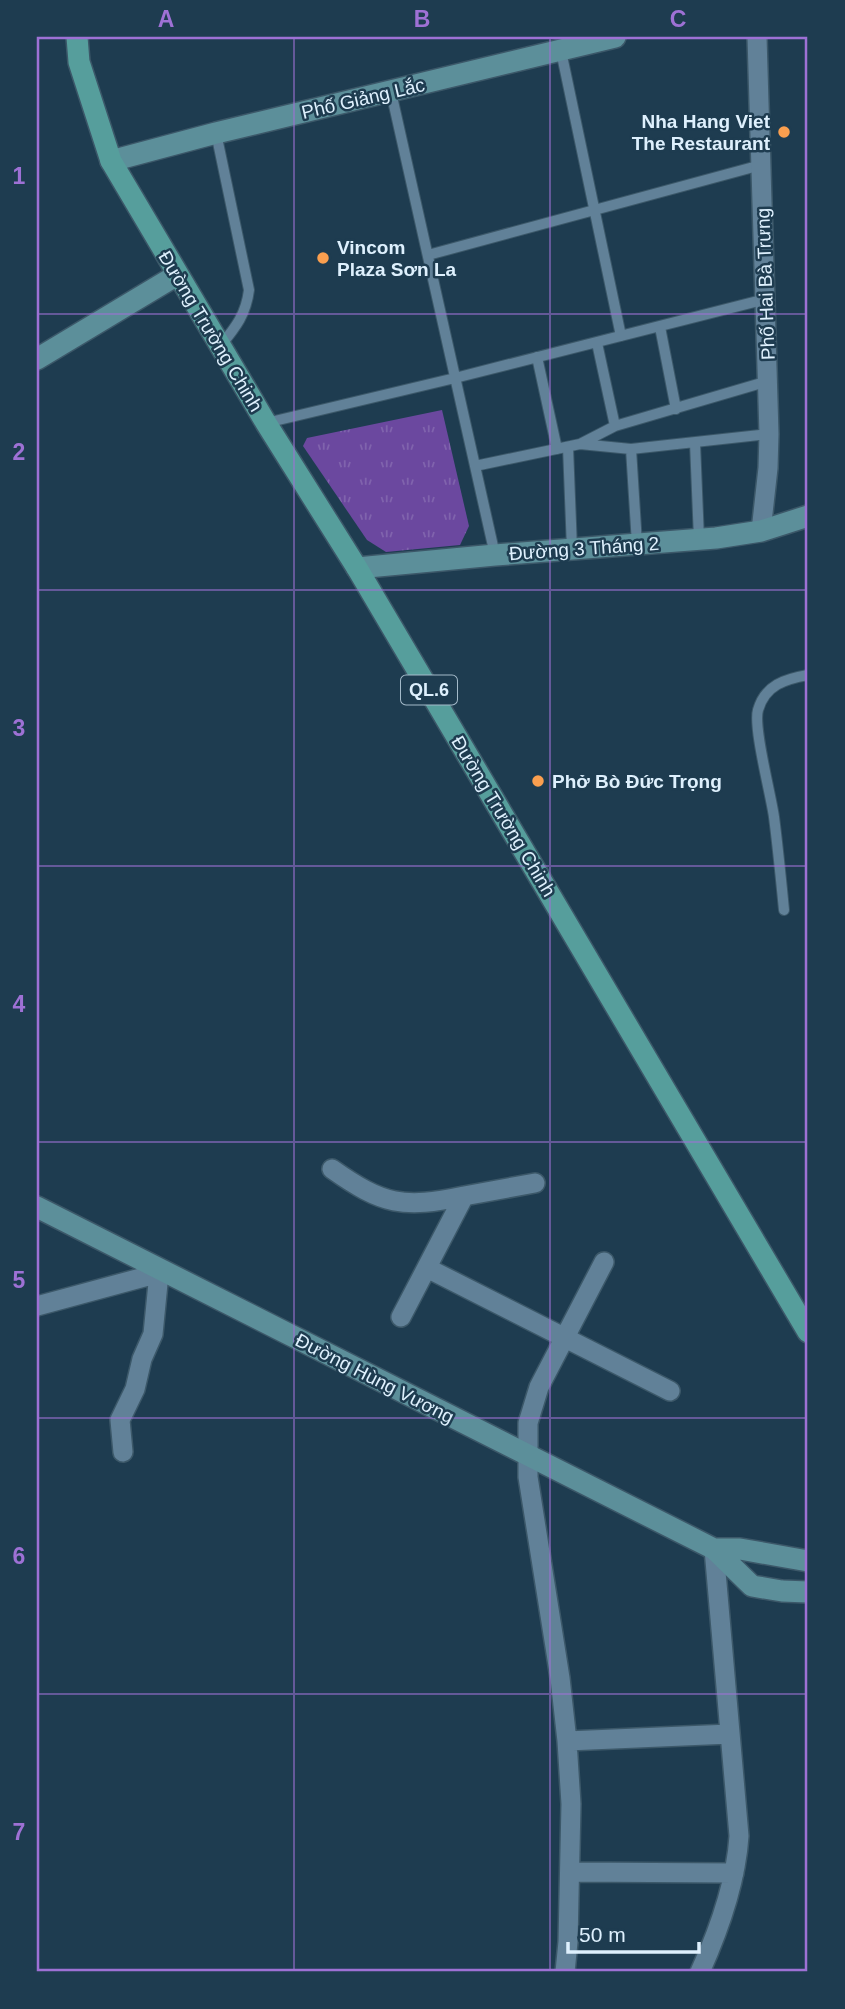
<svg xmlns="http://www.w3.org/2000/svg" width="845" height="2009" font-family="Arial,sans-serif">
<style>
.park{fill:url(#park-tufts)}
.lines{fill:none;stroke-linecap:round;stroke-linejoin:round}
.lane-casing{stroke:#3c5869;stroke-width:12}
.street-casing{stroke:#3c5869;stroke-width:22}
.secondary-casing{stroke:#3c5869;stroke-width:24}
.primary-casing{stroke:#3c5869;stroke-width:24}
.lane{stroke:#618198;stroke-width:10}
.street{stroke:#618198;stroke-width:19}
.secondary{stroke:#5c8f9a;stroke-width:21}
.primary{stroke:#569e9c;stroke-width:21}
.grid{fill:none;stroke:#9e71d5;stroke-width:2;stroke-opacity:0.55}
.poi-dot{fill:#fa9f4f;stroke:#1e3c50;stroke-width:2.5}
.labels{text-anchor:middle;stroke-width:5;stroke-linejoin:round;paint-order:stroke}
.shield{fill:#1e3c50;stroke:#a4bac9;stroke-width:2}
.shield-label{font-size:18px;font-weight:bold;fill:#def0fd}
.street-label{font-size:19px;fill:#def0fd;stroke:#1e3c50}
.poi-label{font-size:19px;font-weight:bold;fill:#def0fd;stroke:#1e3c50;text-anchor:start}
.neatline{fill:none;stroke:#9e71d5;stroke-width:2.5}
.grid-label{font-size:23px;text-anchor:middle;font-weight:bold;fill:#9e71d5}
</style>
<defs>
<pattern id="park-tufts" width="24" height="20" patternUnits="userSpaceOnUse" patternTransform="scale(1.75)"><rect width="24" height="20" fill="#6b489f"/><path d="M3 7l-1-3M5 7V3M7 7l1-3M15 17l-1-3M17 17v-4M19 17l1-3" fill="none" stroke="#8063ad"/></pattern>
</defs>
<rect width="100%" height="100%" fill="#1e3c50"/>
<path class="park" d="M442 410 469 526 460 545 386 552 367 540 303 446 307 438Z"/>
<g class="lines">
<g class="lane-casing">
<path id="lane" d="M561 51 621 336
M391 92 495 555
M216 133 249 290C246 314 236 327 221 345
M428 255 761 165
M660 327 676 409
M597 343 615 426
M537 357 557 449
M266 423 455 378 766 299
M695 443 699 539
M580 444 615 426 768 381
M568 447 572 549
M631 449 637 544
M475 466 580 444 631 449 769 434
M784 910C781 879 778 848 774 817 771 795 753 727 758 710 765 685 785 679 808 675"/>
</g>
<g class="street-casing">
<path id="street" d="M757 37 769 434 768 468 761 531
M332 1169C383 1205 403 1209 464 1196
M427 1268 670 1391
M37 1306 159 1273 160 1270
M401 1317 464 1196 535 1183
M123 1452 120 1420 135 1389 142 1359 153 1334 159 1273
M567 1741 730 1734
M570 1872 734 1873
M565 1972 568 1942 571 1804 567 1741 560 1678 528 1477V1423L539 1387 604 1262
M700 1972C719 1930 736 1882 739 1836L714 1549"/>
</g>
<g class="secondary-casing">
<path id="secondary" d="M111 161 216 133 615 37
M37 359 177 275
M357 568 495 555 716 538 761 531 808 516
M37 1207 714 1549 752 1586 782 1591 808 1592
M714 1549H740L808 1561"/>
</g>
<g class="primary-casing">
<path id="primary" d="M77 37 79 62 111 161 266 423 357 568 808 1332"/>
</g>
<use href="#lane" class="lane"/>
<use href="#street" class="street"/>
<use href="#secondary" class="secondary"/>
<use href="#primary" class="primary"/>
</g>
<path class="grid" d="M294 37V1972M550 37V1972M37 314H808M37 590H808M37 866H808M37 1142H808M37 1418H808M37 1694H808"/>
<g class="poi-dot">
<circle cx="784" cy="132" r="7"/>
<circle cx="323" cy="258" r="7"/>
<circle cx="538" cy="781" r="7"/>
</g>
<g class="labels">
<rect class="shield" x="401" y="675.5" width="56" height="29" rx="5"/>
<g class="shield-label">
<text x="429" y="696">QL.6</text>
</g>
<g class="street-label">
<text transform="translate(363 98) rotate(-13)" y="7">Phố Giảng Lắc</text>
<text transform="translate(765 284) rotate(-92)" y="7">Phố Hai Bà Trưng</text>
<text transform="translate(211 331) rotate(59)" y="7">Đường Trường Chinh</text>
<text transform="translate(584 548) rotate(-4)" y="7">Đường 3 Tháng 2</text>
<text transform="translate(504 816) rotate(59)" y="7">Đường Trường Chinh</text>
<text transform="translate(375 1378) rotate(27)" y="7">Đường Hùng Vương</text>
</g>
<g class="poi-label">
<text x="770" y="128" text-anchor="end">Nha Hang Viet<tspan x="770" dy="22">The Restaurant</tspan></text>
<text x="337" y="254">Vincom<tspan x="337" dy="22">Plaza Sơn La</tspan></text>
<text x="552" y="788">Phở Bò Đức Trọng</text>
</g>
</g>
<rect width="845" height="2009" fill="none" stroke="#1e3c50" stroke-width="77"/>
<path d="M568 1942v10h131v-10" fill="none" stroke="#def0fd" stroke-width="3.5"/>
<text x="579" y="1942" font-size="21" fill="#def0fd" stroke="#1e3c50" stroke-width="5" paint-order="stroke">50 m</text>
<rect x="38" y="38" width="768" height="1932" class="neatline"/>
<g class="grid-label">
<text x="166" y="27">A</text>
<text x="422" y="27">B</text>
<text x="678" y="27">C</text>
<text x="19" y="184">1</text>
<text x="19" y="460">2</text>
<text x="19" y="736">3</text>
<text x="19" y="1012">4</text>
<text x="19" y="1288">5</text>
<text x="19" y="1564">6</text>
<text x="19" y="1840">7</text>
</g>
</svg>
